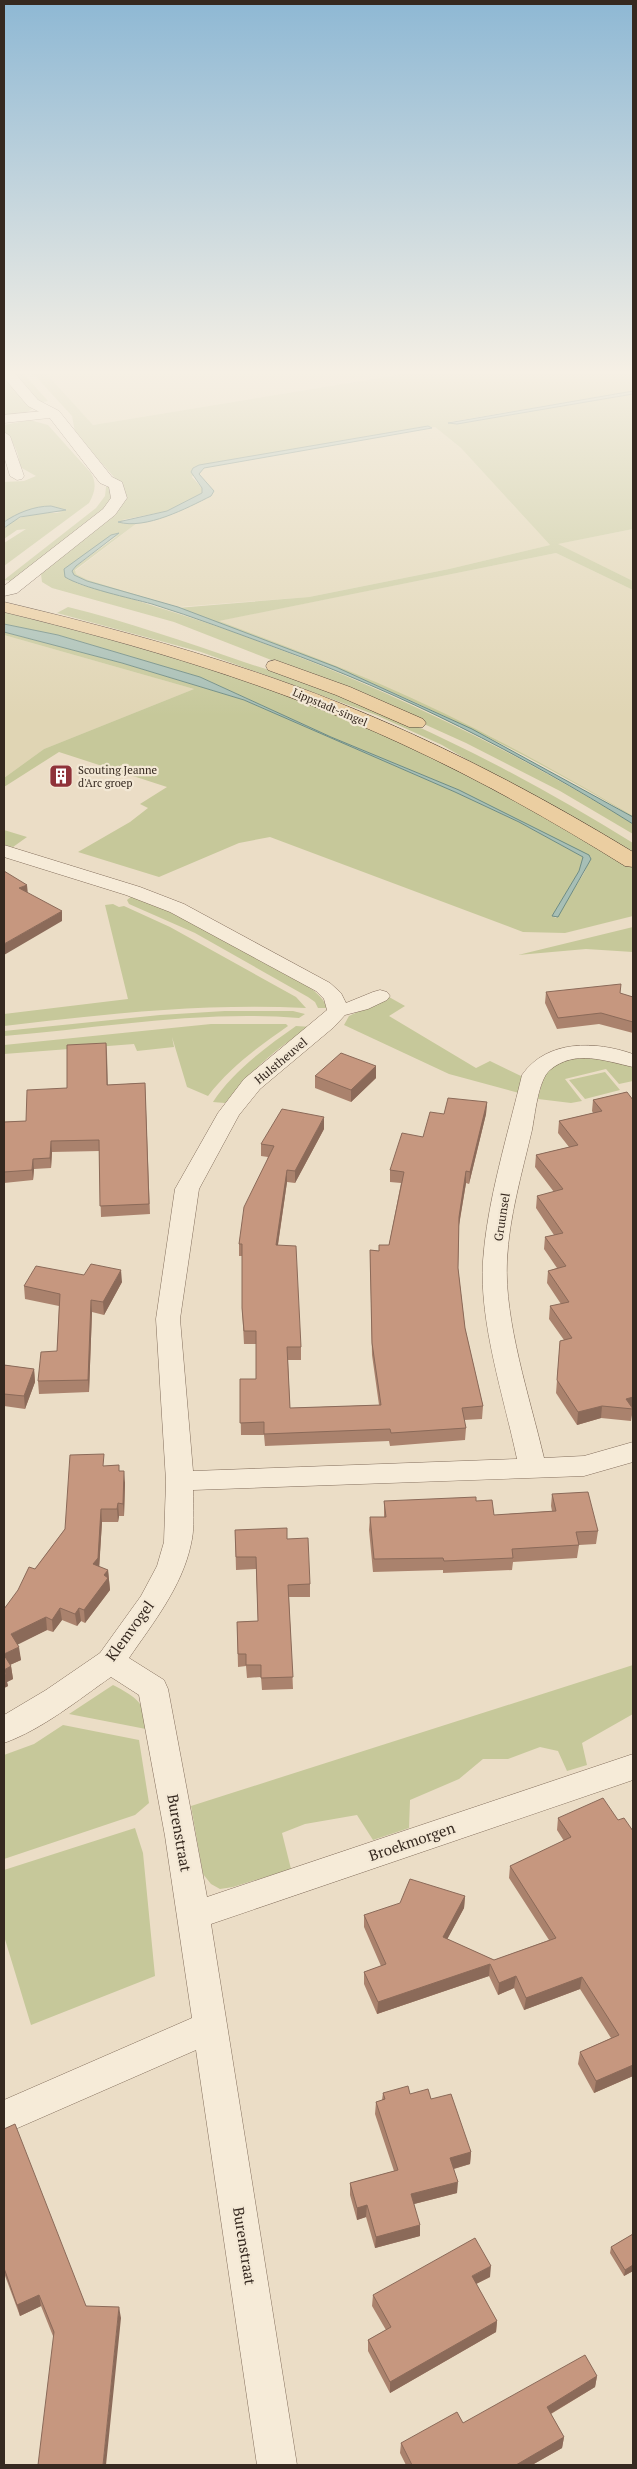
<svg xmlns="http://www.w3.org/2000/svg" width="637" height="2469" font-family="'PT Serif',serif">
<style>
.farmland{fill:#e0d5b4}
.green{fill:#c6c89a}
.water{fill:#a7bfb6;stroke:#6e8c83}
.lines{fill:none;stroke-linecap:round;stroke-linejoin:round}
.street-casing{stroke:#846f5d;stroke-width:1}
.secondary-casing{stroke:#665040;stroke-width:1}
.primary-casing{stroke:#533e31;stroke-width:1}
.street{fill:#f6ebd8;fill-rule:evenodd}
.secondary{fill:#f6ebd8;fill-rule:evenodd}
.primary{fill:#ebcea1;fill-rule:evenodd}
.wall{fill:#aa826d}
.shaded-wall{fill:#8b6a59}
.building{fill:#c6977f;stroke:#8b6a59}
.labels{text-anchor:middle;stroke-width:4.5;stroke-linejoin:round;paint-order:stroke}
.far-street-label{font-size:11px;fill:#362920;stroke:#f3e8d5}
.far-poi-label{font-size:11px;fill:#362920;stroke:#f3e8d5;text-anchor:start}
.street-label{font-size:12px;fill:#362920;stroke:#f3e8d5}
.near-street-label{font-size:15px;fill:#362920;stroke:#f3e8d5}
</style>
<rect width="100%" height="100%" fill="#ebddc6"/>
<path class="farmland" d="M43 370H428L93 425Z
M435 427 461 448 550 545 449 569 309 597 178 607 88 580 76 574 75 571 137 523 172 515 211 496 213 491 199 474 204 468Z
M633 529V581L557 544Z
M556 553 633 590V816L488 735 379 684 218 621Z
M4 635 194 689 44 749 4 778Z"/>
<path class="green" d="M9 370H20L48 401 38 403Z
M30 370H43L93 425 428 370H633V391L450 422 457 424 633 394V529L558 544 633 581V590L556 553 219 621C272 641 325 661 378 683 466 721 550 767 633 816V817C490 730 335 663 177 608L309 597 449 569 550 545 461 448 435 427 199 465 192 477 202 488V493L167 511 122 520 129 523H137L75 570 76 574 88 580 174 606 87 581 74 575 72 572 76 566 120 534 64 569C67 572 70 579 73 581 79 586 101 589 109 592 143 602 176 613 210 624 358 675 500 742 633 824V834L560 791 466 743 353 692 174 622 52 588 42 582 41 574 108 516 122 486 80 439 75 432 72 416Z
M4 374 34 408 22 415 4 417Z
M30 420 48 425 91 473C97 484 95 492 89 503L4 566V543L26 529 17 530 4 539 5 526C22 514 41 512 62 513 36 507 28 507 4 522V482L24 481 36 476 20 467C19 452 14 443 4 432V425Z
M109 486 112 498 108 508 12 581 4 580 96 508 105 496 106 487Z
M68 607C128 622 186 642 244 662 270 671 298 677 323 687 431 728 535 782 633 843V857L442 745 376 715 201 652 57 613Z
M4 612 134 645 261 685 410 745 596 844 633 867V916L565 933 523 932 270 837 239 843 159 877 78 852 130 822 148 808 140 804 167 787 59 752 4 787V778L44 749 194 689 4 635V632L122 663 244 700 455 792 519 822 583 857 579 871 552 916 556 918 584 873 591 857 459 790 331 737 200 677 58 635 4 624Z
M4 830 27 837 13 847 4 845Z
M132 896 174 913 303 983C313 990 323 996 327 1008H318L315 1002 308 997 195 933 129 904 127 900Z
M113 904 119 907 124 906 170 927 296 997 306 1008C204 1003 105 1014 4 1026V1014L128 999 105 905Z
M633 927V952L586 949 518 955Z
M389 997 405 1006 389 1016 476 1068 490 1061 523 1077 519 1093 449 1074 344 1025 349 1016Z
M225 1011H293L305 1014 299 1018C200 1010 102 1028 4 1036V1031L160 1015Z
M211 1024H286L288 1026C258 1047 230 1067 208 1096L187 1087 172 1037 174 1047 137 1051 134 1044 4 1054V1045Z
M296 1026 312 1027C278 1045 249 1073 225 1103L213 1102C232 1072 266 1047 296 1026Z
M586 1057 621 1062 632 1067 633 1081 619 1084 606 1069 565 1079 582 1101 571 1103 538 1099C546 1065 551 1060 586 1057Z
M605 1072 620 1090 585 1099 569 1080Z
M633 1665V1714L582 1743 587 1765 567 1771 558 1751 540 1747 508 1759H483L459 1779 410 1800 409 1828 373 1840 357 1815 305 1824 282 1833 291 1869 233 1887 220 1889 211 1884 203 1874 191 1806Z
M113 1685C138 1698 144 1703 151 1730L69 1714Z
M63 1725 139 1740 149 1803 135 1815 4 1859V1755L34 1744Z
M135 1828 143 1853 155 1976 31 2025 4 1936V1870Z"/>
<path class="water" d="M633 391V394L457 424 448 423Z
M428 426 432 428 204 468 199 474 214 491 211 496C187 508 146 530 118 522L167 511 202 493V488L191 472 193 468 199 465Z
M51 506 66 510 20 517 4 528V522C17 513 34 506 51 506Z
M119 533 76 566 72 571 74 575 87 581 178 607 336 667 472 729 633 817V824C521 754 401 693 277 648 236 633 194 617 152 604 130 598 83 588 65 577L64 569 111 535Z
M4 624 58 635 200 677 331 737 459 790 589 855 591 859 558 917 552 916 579 871 583 857 519 822 455 792 244 700 122 663 4 632Z"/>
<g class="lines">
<g class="street-casing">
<path id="street" d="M54 410 60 414 58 417 4 423V415Z
M4 432 10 436 24 476 22 479 17 480 10 476 4 456Z
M4 845 140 887 184 904 330 983 341 993 346 1003 373 992 380 990 387 992 390 996 387 1000 368 1009 345 1015 334 1027 260 1089 239 1115 199 1189 180 1319 193 1471 517 1459C504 1397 479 1323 483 1261 487 1201 508 1134 522 1075 547 1039 596 1041 633 1054V1067C605 1061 575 1049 550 1070 538 1080 535 1115 532 1130 522 1173 509 1217 507 1261 504 1321 530 1398 544 1458L584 1456 633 1442V1462L584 1476 193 1490C193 1508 195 1528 191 1544 182 1587 153 1623 129 1658L164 1680 168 1689 207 1897 633 1754V1780L211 1924 297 2465H257L196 2050 4 2134V2100L192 2018 165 1836 139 1695 111 1677C78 1700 43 1729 4 1743V1715L46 1690 100 1653 141 1596 157 1566 164 1542 166 1481 156 1319 175 1189 218 1113 244 1079 327 1010 324 999 316 991 170 912 126 895 4 857Z"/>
</g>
<g class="secondary-casing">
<path id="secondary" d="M4 370H12L38 400 59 411 112 477 122 482 127 498 115 515 17 593 4 596V586L103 509 111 498 109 487 100 483 49 417 28 406 4 378Z"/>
</g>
<g class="primary-casing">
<path id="primary" d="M4 602C117 629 229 659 337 702 440 743 538 794 633 852V867L625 866C553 821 480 780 402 744 275 685 140 645 4 612Z
M275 660 350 687 423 719 426 723 423 727H409L336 695 268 670 266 666 268 662Z"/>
</g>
<use href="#street" class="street"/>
<use href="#secondary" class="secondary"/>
<use href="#primary" class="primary"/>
</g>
<path class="wall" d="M546 992 620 994 633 997V1033L599 1024 557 1029 545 1003Z
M106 1043 107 1085 145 1083 150 1214 101 1217 99 1151 52 1152 51 1168 34 1169 33 1180 4 1183V1122L26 1121 67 1088Z
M376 1066V1078L351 1102 315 1088V1076Z
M627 1092 633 1409 631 1421 601 1418 577 1425 556 1393 560 1341 564 1340 549 1319 550 1306 561 1304 547 1283 548 1271 557 1268 544 1249 545 1237 554 1235 536 1208 537 1196 554 1192 535 1167 536 1155 569 1147 558 1133 559 1121 593 1113 592 1111 593 1100Z
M487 1102 486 1114 469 1184 466 1183 459 1226 458 1268 465 1328 483 1406 482 1419 464 1420 466 1428 465 1440 390 1446 389 1441 265 1446 264 1435H241L240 1379H256V1344H244L242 1308V1256H239V1244L268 1157 261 1156V1144L324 1129 295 1183 287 1182 278 1245 301 1347V1360H288L290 1408 379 1405 372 1355 370 1250 379 1251 389 1245 401 1183 390 1182V1170L423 1137 444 1114Z
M84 1275 122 1282 104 1315 92 1312 89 1392 39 1394 38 1381 57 1351 59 1306 25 1299 24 1286Z
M4 1365 34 1369 35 1382 25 1409 4 1406Z
M119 1465V1471L125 1483 124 1516H119L118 1522H102L99 1567 108 1570 110 1590 85 1623 81 1621 77 1626 62 1620 53 1632 47 1630 17 1644 21 1660 10 1665 11 1666 13 1679 7 1682 8 1686 4 1688 35 1569 65 1529 105 1466Z
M552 1494 598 1531 596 1544 579 1545 577 1558 513 1562 512 1570 443 1573V1570L373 1572 369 1530 370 1517H384V1501H476L494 1515 552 1511 551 1506Z
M235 1530 287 1539 310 1584V1597H289L293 1689 262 1690 261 1677 247 1678 246 1666 238 1667 237 1622 258 1621 256 1569 236 1570Z
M558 1818 618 1820 633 1831V2076L594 2093 578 2064 580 2052 611 2038 580 1989 524 2010 514 1988 498 1995 489 1976 377 2014 364 1984V1972L381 1966 364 1927V1915L465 1896 464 1908 447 1939 494 1960 549 1940 509 1878 510 1866 564 1841 557 1830Z
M383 2093 410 2094 431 2099 471 2152 470 2164 454 2169 457 2193 414 2204 420 2236 375 2248 366 2217 357 2220 350 2195V2183L394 2171 375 2114 376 2102 382 2100Z
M4 2129 86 2306 121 2318 53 2336 41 2306 20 2316 4 2273Z
M633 2234V2271L624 2276 610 2253 611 2247Z
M490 2277 476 2284 497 2321 496 2332 390 2393 368 2351V2340L386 2330 372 2306 373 2295Z
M597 2376 595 2387 551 2414 564 2437 562 2448 532 2465H406L400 2453 401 2443 463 2423Z"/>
<path class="shaded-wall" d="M27 885 28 895 19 888Z
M62 911V921L4 955V944Z
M106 1043 107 1053 108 1095 107 1085Z
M376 1066V1078L351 1102V1090Z
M487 1102 486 1114 469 1184 470 1172Z
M324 1117V1129L295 1183V1171Z
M51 1141 52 1152 51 1168 50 1158Z
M33 1159 34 1169 33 1180 32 1170Z
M287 1170V1182L276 1257V1245Z
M466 1171V1183L458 1230 459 1217Z
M121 1270 122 1282 104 1315 103 1302Z
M91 1300 92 1312 89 1392 88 1380Z
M34 1369 35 1382 25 1409 24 1396Z
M633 1397V1409L626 1399Z
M602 1406 601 1418 577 1425 578 1412Z
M124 1471 125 1483 124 1516 123 1504Z
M118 1503 119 1516 118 1522 117 1509Z
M101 1509 102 1522 99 1571 93 1564Z
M108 1570 110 1590 85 1623 84 1610 104 1575Z
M60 1608 62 1620 53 1632 52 1620Z
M79 1608 81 1621 77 1626 75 1614Z
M46 1617 47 1630 13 1647 11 1634Z
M19 1647 21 1660 5 1667 4 1654Z
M11 1666 13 1679 7 1682 8 1686 4 1688V1670Z
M465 1896 464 1908 442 1949 443 1937Z
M490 1964 489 1976 377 2014 378 2002Z
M516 1976 514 1988 498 1995 499 1983Z
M582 1977 580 1989 524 2010 526 1998Z
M633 2065V2076L594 2093 596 2081Z
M471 2152 470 2164 449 2170 450 2158Z
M458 2182 457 2193 410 2205 411 2194Z
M367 2205 366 2217 357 2220V2208Z
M420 2225V2236L375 2248 376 2237Z
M633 2265V2271L624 2276 625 2270Z
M491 2266 490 2277 470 2287 472 2276Z
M39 2295 41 2306 20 2316 17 2305Z
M119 2307 121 2318 106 2465H103Z
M497 2321 496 2332 390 2393V2382Z
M597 2376 595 2387 545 2417 547 2407Z
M564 2437 562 2448 532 2465H516Z"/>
<path class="building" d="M4 871 27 885 19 888 62 911 4 944Z
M621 984 620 993 633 997V1022L601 1013 558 1018 546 992Z
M106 1043 107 1085 145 1083 149 1204 100 1206 99 1140 51 1141 50 1158 33 1159 32 1170 4 1172V1122L26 1121 27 1090 67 1088V1045Z
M341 1053 376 1066 351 1090 315 1076Z
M627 1092 633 1100V1397L626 1399 633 1409 602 1406 578 1412 557 1380 560 1341 572 1338 550 1306 569 1302 548 1271 566 1266 545 1237 563 1233 537 1196 563 1189 536 1155 578 1145 559 1121 602 1111 593 1100Z
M448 1098 487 1102 470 1172 466 1171 459 1217 458 1268 465 1328 483 1406 462 1408 466 1428 391 1433 390 1429 264 1434V1422L240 1423V1379H256V1331H244L242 1308V1244H239L244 1207 274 1146 261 1144 282 1109 324 1117 295 1171 287 1170 276 1245 296 1246 301 1347H287L290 1408 381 1405 372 1343 370 1250 379 1251V1245H389L404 1172 390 1170 402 1133 423 1137 430 1112 444 1114Z
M91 1264 121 1270 103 1302 91 1300 88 1380 38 1381 41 1352 57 1351 60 1294 24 1286 36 1266 84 1275Z
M4 1365 34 1369 24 1396 4 1394Z
M104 1454 103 1466 119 1465V1471H124L123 1504 118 1503 117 1509H101L98 1558 93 1564 108 1570 104 1575 108 1578 84 1610 79 1608 75 1614 60 1608 52 1620 46 1617 11 1634 19 1647 4 1654V1609L18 1590 29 1567 35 1569 65 1529 70 1455Z
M588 1492 598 1531 576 1532 579 1545 512 1549 513 1558 444 1561 443 1558 374 1559 370 1517H386L384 1501 476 1497V1501L492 1500 494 1515 556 1511 552 1494Z
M287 1528V1539L308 1538 310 1584 288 1585 293 1677 261 1678V1665H246V1654H238L237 1622 258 1621 256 1557H236L235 1530Z
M4 1655 11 1666 4 1670 6 1674 4 1675Z
M603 1798 618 1820 624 1818 633 1831V2065L596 2081 580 2052 619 2035 582 1977 526 1998 516 1976 499 1983 490 1964 378 2002 364 1972 386 1964 364 1915 400 1903 410 1879 465 1896 443 1937 494 1960 556 1938 510 1866 571 1837 558 1818Z
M408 2086 410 2094 428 2089 431 2099 451 2094 471 2152 450 2158 458 2182 411 2194 420 2225 376 2237 367 2205 357 2208 350 2183 398 2170 376 2102 385 2099 383 2093Z
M15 2124 86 2306 119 2307 103 2465H38L54 2332 39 2295 17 2305 4 2268V2129Z
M633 2234V2265L625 2270 611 2247Z
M475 2238 491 2266 472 2276 497 2321 390 2382 368 2340 391 2327 373 2295Z
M585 2355 597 2376 547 2407 564 2437 516 2465H412L401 2443 457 2412 463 2423Z"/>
<linearGradient id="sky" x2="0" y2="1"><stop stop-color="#8eb8d4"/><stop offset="0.52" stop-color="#f6f0e5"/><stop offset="1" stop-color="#f6f0e5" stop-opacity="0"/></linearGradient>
<rect width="637" height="716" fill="url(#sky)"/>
<defs>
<g id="building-square" transform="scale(1.25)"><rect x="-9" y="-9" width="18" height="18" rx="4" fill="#8f3239" stroke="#f3e8d5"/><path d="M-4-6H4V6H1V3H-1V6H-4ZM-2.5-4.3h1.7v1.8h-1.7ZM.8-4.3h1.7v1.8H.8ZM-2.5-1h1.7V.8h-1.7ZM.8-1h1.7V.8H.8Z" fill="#fff"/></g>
</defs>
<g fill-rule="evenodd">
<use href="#building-square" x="61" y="776"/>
</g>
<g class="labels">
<g class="far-street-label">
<text transform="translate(330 707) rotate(23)" y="4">Lippstadt-singel</text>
</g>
<g class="far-poi-label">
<text x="78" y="774">Scouting Jeanne<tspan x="78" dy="13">d'Arc groep</tspan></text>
</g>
<g class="street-label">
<text transform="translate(281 1061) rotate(-40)" y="4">Hulstheuvel</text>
<text transform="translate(502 1217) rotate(-81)" y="4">Gruunsel</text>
</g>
<g class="near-street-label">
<text transform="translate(130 1631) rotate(-54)" y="5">Klemvogel</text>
<text transform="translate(179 1833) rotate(80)" y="5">Burenstraat</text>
<text transform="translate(412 1842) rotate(-19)" y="5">Broekmorgen</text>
<text transform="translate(244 2246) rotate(81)" y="5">Burenstraat</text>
</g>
</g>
<rect width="637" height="2469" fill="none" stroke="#362920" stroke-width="10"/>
</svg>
